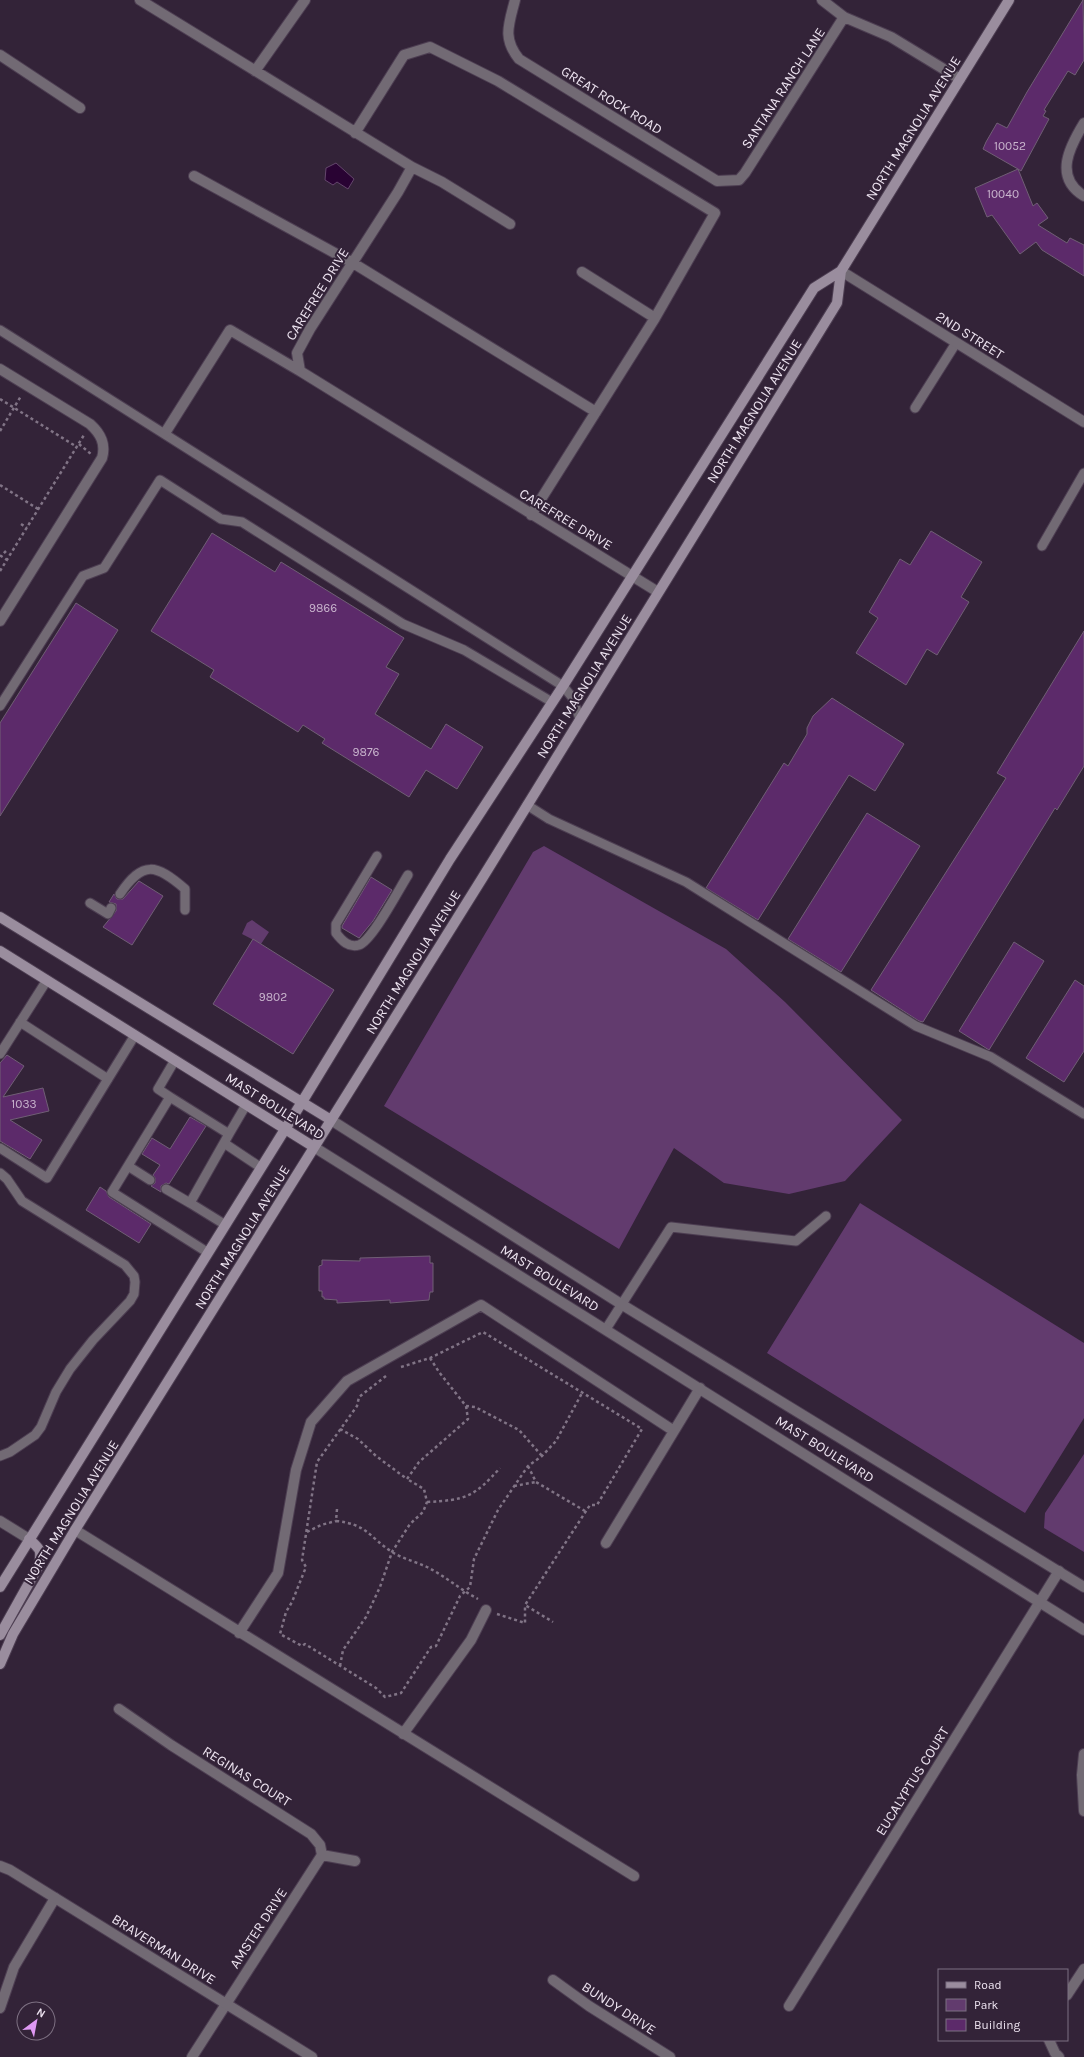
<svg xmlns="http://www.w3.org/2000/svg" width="1084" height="2057" font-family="Karla,sans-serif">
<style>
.green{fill:#623b6e}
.water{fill:#290333;stroke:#64466c}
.building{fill:#5c2a6a;stroke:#705e75}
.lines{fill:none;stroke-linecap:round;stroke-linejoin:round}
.service-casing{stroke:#4d3e52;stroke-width:11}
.minor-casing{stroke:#4d3e52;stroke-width:12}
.tertiary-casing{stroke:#4d3e52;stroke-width:12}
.secondary-casing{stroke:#4d3e52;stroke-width:12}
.path{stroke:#817486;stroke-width:2.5;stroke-dasharray:3 3;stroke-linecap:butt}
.service{stroke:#726a74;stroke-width:9}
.minor{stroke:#726a74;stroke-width:10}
.tertiary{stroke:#726a74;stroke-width:10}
.secondary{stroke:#9a8d9e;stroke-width:10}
.labels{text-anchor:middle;stroke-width:4;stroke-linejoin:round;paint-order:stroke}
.number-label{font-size:12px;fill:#c9b5ce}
.street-label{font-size:14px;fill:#ede3f0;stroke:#332338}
</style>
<rect width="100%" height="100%" fill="#332338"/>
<path class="green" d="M544 846 726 949 785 1002 902 1120 845 1181 789 1194 724 1183 674 1148 619 1249 384 1106 533 852Z
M252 920 269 932 261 944 242 934 247 923Z
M860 1203 1084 1343V1418L1025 1513 767 1353Z
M1084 1454V1552L1044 1528 1045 1513Z"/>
<path class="water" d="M336 163 354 179 348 189 337 182 333 185 325 180 326 168Z"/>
<path class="building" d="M1083 0 1084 60 1075 75 1068 71 1044 110 1046 111 1043 116 1049 119 1021 171 1018 169 1033 206 1037 203 1048 218 1038 225 1067 243 1070 238 1084 245V276L1042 250 1036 242 1020 254 992 215 987 217 975 188 1018 169 983 149 986 142 997 123 1007 128 1027 92Z
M931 531 982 562 961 597 969 602 937 655 927 649 906 685 856 653 878 618 869 612 886 583 900 559 910 565Z
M212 533 275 572 281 562 404 638 386 667 399 674 375 714 431 749 446 724 483 747 457 789 426 770 409 797 322 743 325 739 303 725 298 732 210 677 214 670 151 631Z
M76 603 118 630 0 816V723Z
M1084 631V766L1057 810 1055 808 923 1022 919 1021 871 990 1006 778 997 773Z
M832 698 904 744 875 791 849 775 758 920 706 888 784 763 788 766 807 734V728L813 716Z
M867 813 920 846 841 972 788 939Z
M371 877 392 890 373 921 359 938 342 928V926Z
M139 881 163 896 132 945 103 927 116 911V904L109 902 114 894 117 899H123Z
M253 939 334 990 293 1054 213 1004Z
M1014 942 1044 961 989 1050 959 1031Z
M1075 980 1084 986V1051L1064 1082 1026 1058Z
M7 1055 24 1066 3 1097 43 1088 49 1111 10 1120 42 1140 30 1159 0 1141V1063Z
M190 1117 206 1126 169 1184 166 1183 161 1186V1192L151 1186 155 1183V1178L153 1175 160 1165 142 1154 152 1138 170 1149Z
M100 1187 106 1191 109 1197 151 1224 139 1243 86 1210Z
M430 1256V1263H433V1292H430L429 1300 390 1303V1300L337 1303V1300L324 1299V1297H322V1291H319V1266L322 1265V1260L360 1261V1258Z"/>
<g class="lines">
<g class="service-casing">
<path id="service" d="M0 330 563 686 572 697 580 719
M915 408 956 343
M1042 546 1084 473
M0 706 83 576 104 568 160 480 221 519 242 522 403 624 464 650 552 702
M527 805 549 819 686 882 916 1026 991 1057 1084 1114
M377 856 336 924V933C342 941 349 948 359 945 372 941 399 889 408 875
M120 894C143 860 156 864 185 889V910
M90 903 108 914 111 908
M20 1022 108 1079
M0 1054 47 980
M175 1060 158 1089 170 1097 112 1192 207 1252
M170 1097 229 1134 246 1105
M224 1143 260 1167
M0 1148 47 1178 135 1035
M128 1166 150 1180
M0 1173 7 1179 22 1201 125 1265 134 1276 135 1282 134 1294 130 1301 93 1340 70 1369 56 1392 41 1427 35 1435 10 1452 0 1456
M166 1189 190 1203
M224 1224 190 1203 229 1134
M606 1329 671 1227 796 1241 826 1216"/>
</g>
<g class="minor-casing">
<path id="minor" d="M140 0 412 167 398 192 310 329 297 353 300 371 658 592
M515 0C509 24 502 38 519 59L717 181 739 180 745 173 844 17
M822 0 844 17 891 37 960 79
M0 55 80 108
M255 71 305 0
M1084 123C1070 146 1053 177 1084 196
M355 133 404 55 430 47 498 81 715 213 655 318 531 515
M412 167 442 182 510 224
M194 176 353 263 596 412
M582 272 655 318
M0 369 90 424C101 434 106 444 102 458L0 621
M165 433 230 330 300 371
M674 1431 700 1388
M0 1521 29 1539
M75 1530 634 1876
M239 1633 278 1573 296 1470 311 1422 347 1381 481 1305 674 1431 606 1543
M119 1709 171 1745 311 1834 320 1845 322 1855
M403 1734 471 1640 486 1610
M1084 1754 1082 1775 1084 1811
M322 1855 355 1861
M553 1980 589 2006 670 2057
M1067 1995 1084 1969
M789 2006 1059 1571
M0 2008 14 1967 55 1898
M1049 2040 1055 2053 1059 2057
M192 2057 322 1855"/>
</g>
<g class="tertiary-casing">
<path id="tertiary" d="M841 271 1084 422
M331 1120 621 1304 1084 1587
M314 1147 1084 1630
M0 1866 10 1870 312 2057"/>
</g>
<g class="secondary-casing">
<path id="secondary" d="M0 917 331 1120
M0 951 314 1147
M0 1587 302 1102 450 859 563 686 814 288 841 271
M0 1635 39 1565C42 1549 40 1549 29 1539
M0 1664 13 1634 75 1530 483 877 837 303 841 271 1009 0"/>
</g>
<path class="path" d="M0 399 77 447
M0 431 21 396
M79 444 91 454
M0 485 38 509
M21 524 27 528
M6 551 1 556 7 560
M0 571 84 435
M430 1358 439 1372 466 1406 475 1407 519 1430 542 1456
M401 1367 430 1358 483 1332 642 1429 597 1505H590L525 1605 553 1622
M386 1376 359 1397 357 1406 317 1462 302 1560 306 1567 292 1602 286 1612 280 1634 302 1646 305 1644 376 1688 385 1697 401 1693 431 1647 436 1646 460 1596 470 1587 474 1559 498 1510 528 1466 542 1456 556 1441 582 1393
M340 1429 358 1439 376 1456 407 1479 419 1462 468 1419 466 1406
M528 1466 536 1482 585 1511
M514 1486 536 1482
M427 1502C466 1500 474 1497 500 1468
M337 1509 336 1521C367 1524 369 1537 392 1552 403 1559 417 1562 429 1568 446 1577 461 1590 478 1599
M307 1532 321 1525 336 1521
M497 1614 525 1623V1605
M340 1666 343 1650 366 1617 380 1587 392 1552 410 1524 423 1512 427 1502 424 1489 407 1479"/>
<use href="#service" class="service"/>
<use href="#minor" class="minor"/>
<use href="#tertiary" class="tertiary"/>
<use href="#secondary" class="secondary"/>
</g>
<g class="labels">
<g class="number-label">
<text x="1010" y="150">10052</text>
<text x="1003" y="198">10040</text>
<text x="323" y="612">9866</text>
<text x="366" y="756">9876</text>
<text x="273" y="1001">9802</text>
<text x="24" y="1108">1033</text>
</g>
<g class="street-label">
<text transform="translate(783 88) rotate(-57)" y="5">SANTANA RANCH LANE</text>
<text transform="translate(612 100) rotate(32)" y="5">GREAT ROCK ROAD</text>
<text transform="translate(913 128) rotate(-58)" y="5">NORTH MAGNOLIA AVENUE</text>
<text transform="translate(317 294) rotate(-58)" y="5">CAREFREE DRIVE</text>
<text transform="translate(970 335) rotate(32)" y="5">2ND STREET</text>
<text transform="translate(754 411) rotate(-58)" y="5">NORTH MAGNOLIA AVENUE</text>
<text transform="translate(566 519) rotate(31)" y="5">CAREFREE DRIVE</text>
<text transform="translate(584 686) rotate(-58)" y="5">NORTH MAGNOLIA AVENUE</text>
<text transform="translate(413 962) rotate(-58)" y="5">NORTH MAGNOLIA AVENUE</text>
<text transform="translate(275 1106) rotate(32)" y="5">MAST BOULEVARD</text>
<text transform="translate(242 1237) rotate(-58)" y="5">NORTH MAGNOLIA AVENUE</text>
<text transform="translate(550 1278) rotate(32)" y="5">MAST BOULEVARD</text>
<text transform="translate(825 1449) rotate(32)" y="5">MAST BOULEVARD</text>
<text transform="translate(71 1512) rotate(-58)" y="5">NORTH MAGNOLIA AVENUE</text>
<text transform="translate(247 1776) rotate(32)" y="5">REGINAS COURT</text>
<text transform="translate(912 1781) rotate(-58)" y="5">EUCALYPTUS COURT</text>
<text transform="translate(258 1928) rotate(-57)" y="5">AMSTER DRIVE</text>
<text transform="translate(164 1949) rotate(32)" y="5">BRAVERMAN DRIVE</text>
<text transform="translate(619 2008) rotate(33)" y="5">BUNDY DRIVE</text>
</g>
</g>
<rect x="938" y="1969" width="130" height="72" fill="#332338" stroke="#7d7082"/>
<rect x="946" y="1982" width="20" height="6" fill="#9a8d9e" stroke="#7d7082"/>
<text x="974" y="1989" font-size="12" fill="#ede3f0">Road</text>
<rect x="946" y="1999" width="20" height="12" fill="#623b6e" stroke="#7d7082"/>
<text x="974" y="2009" font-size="12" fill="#ede3f0">Park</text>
<rect x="946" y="2019" width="20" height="12" fill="#5c2a6a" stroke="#7d7082"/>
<text x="974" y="2029" font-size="12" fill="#ede3f0">Building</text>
<g transform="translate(36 2021) rotate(32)"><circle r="19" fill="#332338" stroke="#7d7082"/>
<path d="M0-3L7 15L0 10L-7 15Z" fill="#de98f3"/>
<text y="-6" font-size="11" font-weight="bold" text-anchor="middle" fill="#ede3f0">N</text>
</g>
</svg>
